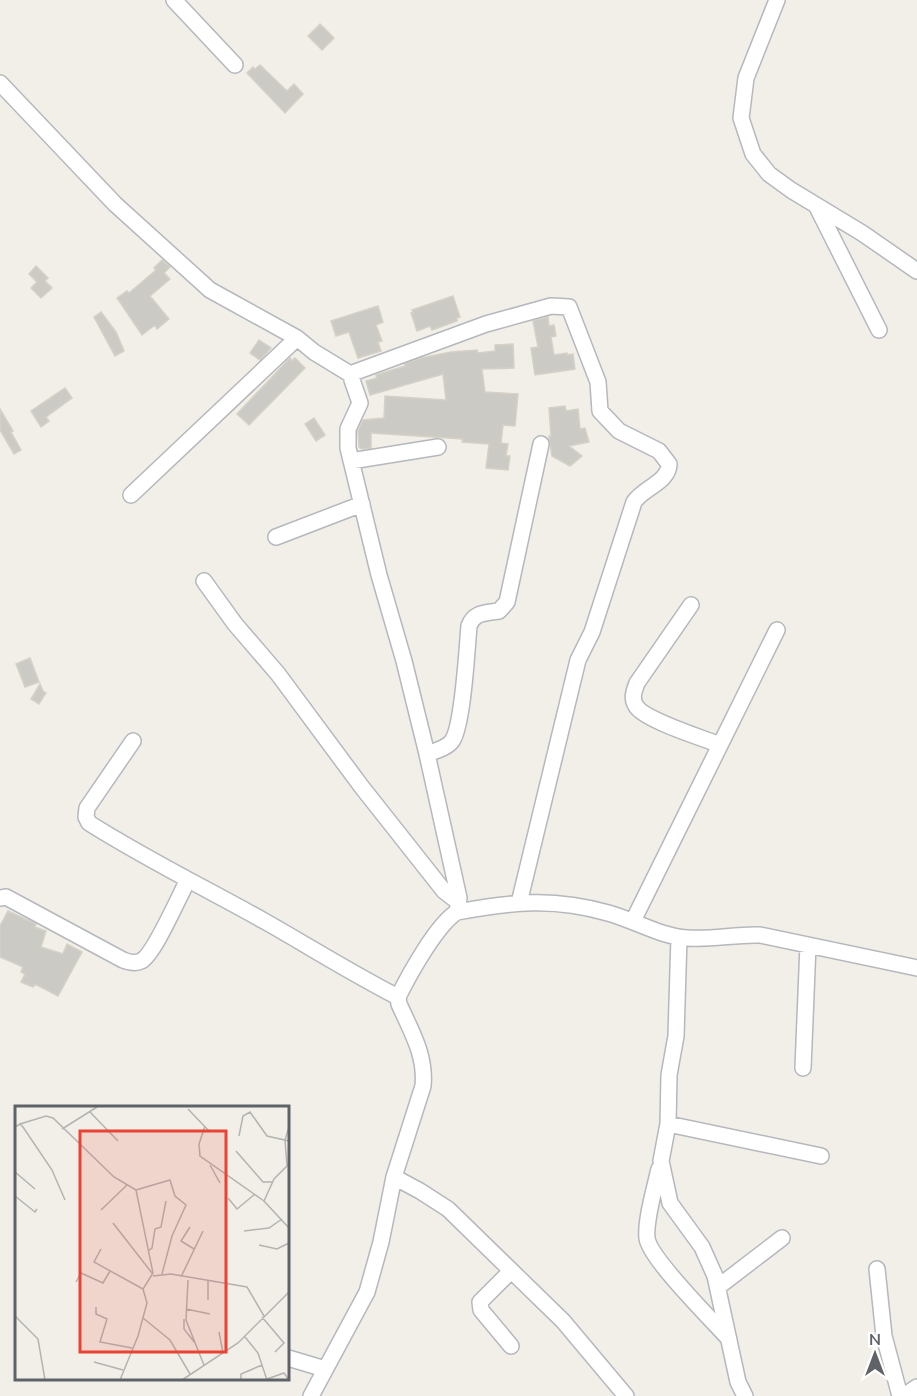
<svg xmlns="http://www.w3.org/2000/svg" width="917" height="1396" font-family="'Nunito Sans',sans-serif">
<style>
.building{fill:#cccac5;stroke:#d6d1c6;stroke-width:1.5}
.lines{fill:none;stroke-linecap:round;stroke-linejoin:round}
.minor-casing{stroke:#b5b8bc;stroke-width:18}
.minor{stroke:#fff;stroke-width:15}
.inset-road{fill:none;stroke:#b3b3b1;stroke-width:1.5}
.view{fill:#ea4335;fill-opacity:0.15;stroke:#ea4335;stroke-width:3}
.inset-edge{fill:none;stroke:#5f6368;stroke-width:3}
</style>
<rect width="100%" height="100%" fill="#f1efe8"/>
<path class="building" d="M320 24 334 38 322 50 308 36Z
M260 65 287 91 294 84 303 94 285 113 247 73 253 67 255 69Z
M162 260 170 267 164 273 170 279 150 296 169 319 157 329 155 325 142 335 117 298 127 291 129 293 156 270 154 268Z
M36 266 48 278 45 281 52 288 41 298 31 288 37 282 29 274Z
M453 296 460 317 457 318V321L432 330 430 326 417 331 411 313 413 312 412 310Z
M378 306 383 322 376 325 382 341 378 342 381 351 358 358 349 332 336 336 331 321Z
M101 312 116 332 124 351 115 356 94 317Z
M548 317 549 326 554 325 556 336 551 337 554 355 567 353V355L573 354 575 369 535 375 531 348 538 347 533 321Z
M259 340 271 348 260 360 250 353Z
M513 344 514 368 482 369 485 392 518 394 515 426 503 425 501 443 508 444 506 456H510L508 470 486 468 489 444 462 442 463 439 371 433V448L362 449 359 447 358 431 363 420 384 418 385 396 446 400 443 374 370 395 366 381 377 378 376 375 405 366 404 364 421 358 451 352 477 350 478 353 495 351V345Z
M290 358 292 361 295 358 305 368 249 425 237 414Z
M65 388 72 398 46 417 49 421 41 427 31 411Z
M565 406 566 411 578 409 580 429 585 428 589 442 569 446 582 456 570 466 552 456 549 436H551L549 408Z
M0 409 13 431 11 432 21 450 14 454 0 430Z
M314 418 325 435 316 441 305 424Z
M30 658 39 682 25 687 16 664Z
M40 684 43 691 46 693 39 704 31 699Z
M8 911 36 924 35 927 46 931 41 947 63 954 67 944 82 952 58 996 35 984 33 987 21 982 25 974 21 972 23 967 0 957V926Z"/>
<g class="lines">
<g class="minor-casing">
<path id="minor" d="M174 0 235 65
M777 0 746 78 741 118 753 154 769 174 791 190 862 233 917 271
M0 83 115 204 210 290 297 338 314 352 350 374 360 403 348 429V448L379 575 404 661 427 754 459 898 457 912C437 924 409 975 398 997L399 1004C411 1031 426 1055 423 1086L394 1177 381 1242 367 1292 311 1396
M817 207 879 330
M350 374 486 324 551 306 569 307 598 382 600 411 619 431 659 451 669 464C669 482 643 488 634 502L592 632 578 660 519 903
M351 461 438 447
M131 495 297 338
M276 537 362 504
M204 581 235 624 278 674 361 786 444 891 453 898H459
M691 605 637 683C634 691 631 698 636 706 644 720 703 738 720 745
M133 741 87 808 86 817 89 823C146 859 207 889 266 922 310 947 353 974 398 997
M427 754C435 751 447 748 452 741 463 726 467 648 469 626 474 612 486 613 499 611L507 602 541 444
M0 898 6 897 123 960C128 962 135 964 141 961 154 955 179 896 188 880
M457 912C512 902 553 897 608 913 634 920 659 936 687 938 712 940 736 934 760 935L917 968
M633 921 777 630
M679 937 676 1036 669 1075 668 1124 661 1161 670 1203 702 1247 715 1276 738 1382 745 1396
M803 1068 808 945
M668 1124 821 1156
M659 1169C655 1187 645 1221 647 1238 649 1258 713 1321 729 1339
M394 1177 420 1191 448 1209 563 1321 626 1396
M877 1269 884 1336 900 1396
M511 1271 480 1302 481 1310 511 1346
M718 1287 782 1238
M288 1358 325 1369
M904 1396 917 1387"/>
</g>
<use href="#minor" class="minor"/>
</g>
<g transform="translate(15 1106)">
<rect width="274" height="274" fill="#f1efe8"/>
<path class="inset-road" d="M173 3 194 25M75 6 103 35M5 18 31 10 38 12 99 71 121 84M190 20 184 38 185 50 249 95M0 21 5 18 8 21 37 64 50 94M274 21 270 34 272 60 259 73 249 95 274 122M47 23 82 1M224 30 228 10 235 6 252 30 274 35M221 45 248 76H258M195 59 205 77M0 66 20 83M121 84 155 74 160 90 171 99 157 130 147 168M0 90 20 106 22 103M213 92 222 103 240 88M86 104 112 79M98 117 137 167M175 121 166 135 179 143M229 125 254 122 267 113M244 139 262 143 274 137M86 143 79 156 128 183M133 145 137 142 140 123 146 121 151 95M138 170 156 168 232 181 249 210M166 171 188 125M173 174 171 214 189 259M61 176 66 167 88 177 95 165M193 194V175M81 201V208L92 213 85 236 117 242M171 203 195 208M0 210 23 233 30 274M247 211 269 237 260 246M128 212 155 234 175 268M169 213V223L180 237M204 226 208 247M230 231 243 247 252 274M79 256 108 264M252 273 269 267 274 274M105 274 123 230 132 197 128 183 138 167 121 84M167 274 223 237 274 186M226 274V268L247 259"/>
<path class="view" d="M65 25H211V246H65Z"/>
<rect width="274" height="274" class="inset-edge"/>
</g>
<g transform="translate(875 1354)" stroke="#ffffff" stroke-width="4.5" paint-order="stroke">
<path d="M0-4.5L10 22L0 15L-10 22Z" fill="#5f6368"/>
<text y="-9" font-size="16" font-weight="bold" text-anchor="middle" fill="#5f6368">N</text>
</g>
</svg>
